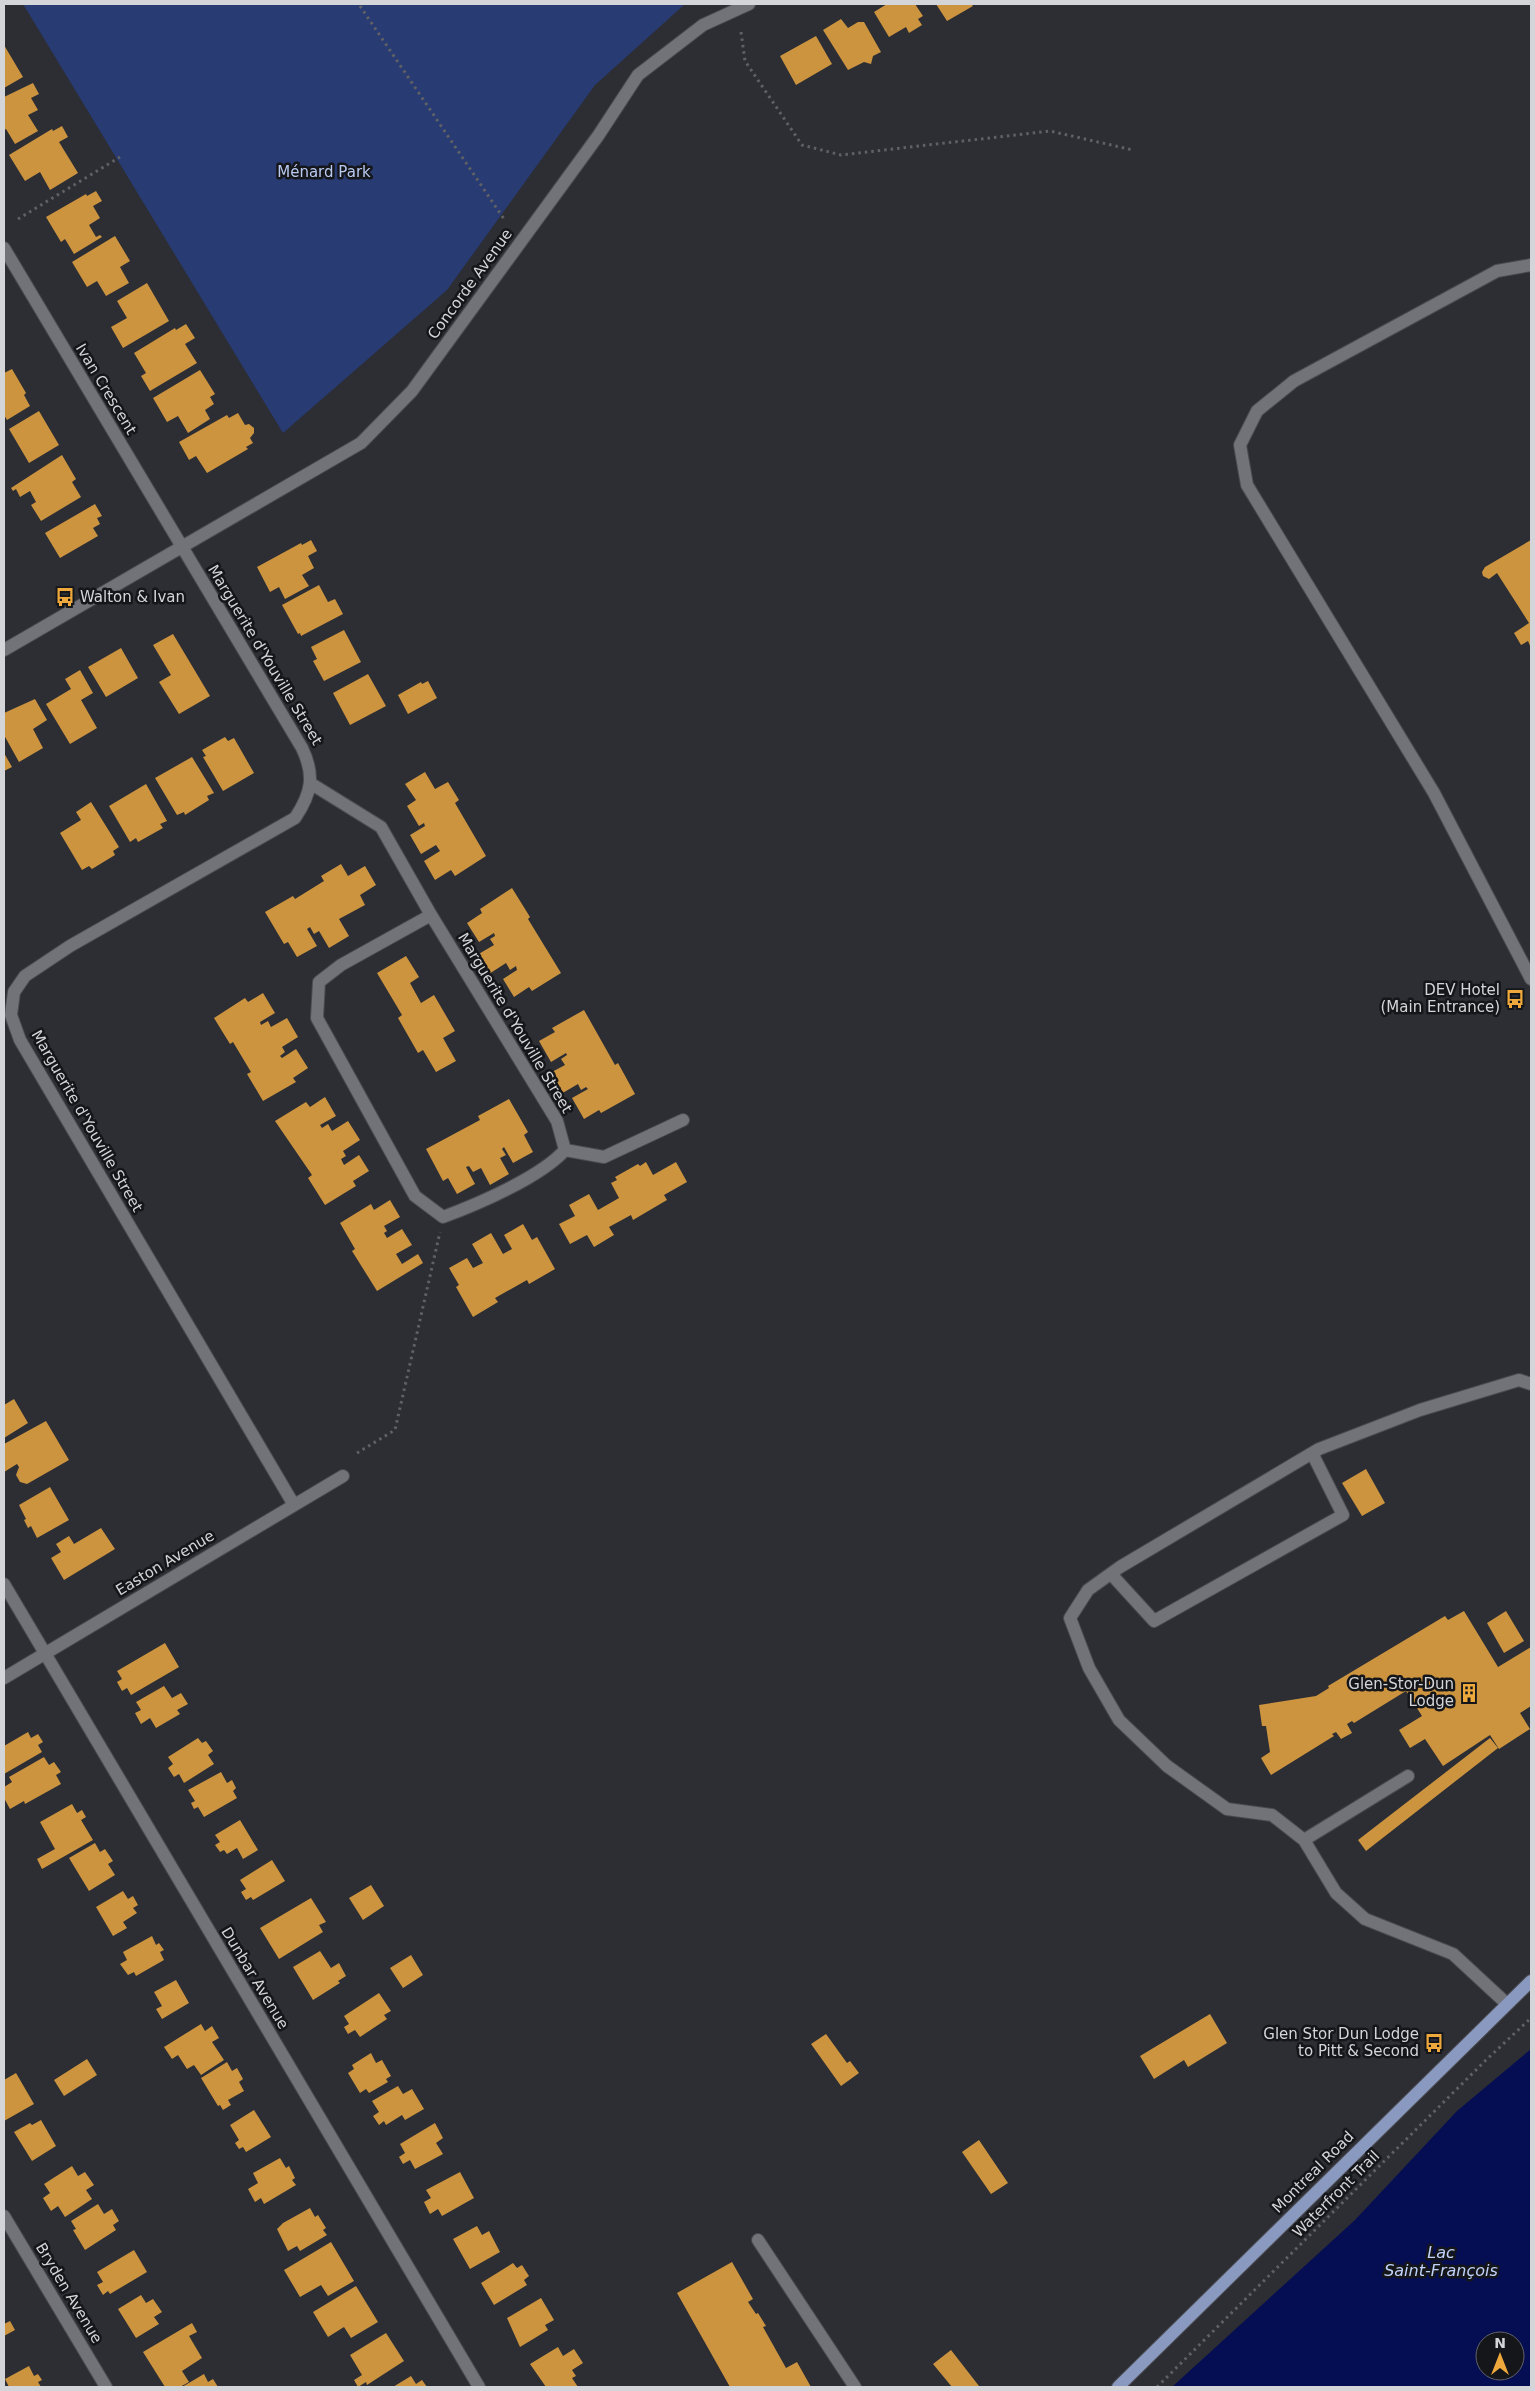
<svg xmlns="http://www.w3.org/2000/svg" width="1535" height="2391" font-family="'DejaVu Sans',sans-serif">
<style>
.green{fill:#283b73}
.water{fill:#060e53;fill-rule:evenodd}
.building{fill:#cd9440}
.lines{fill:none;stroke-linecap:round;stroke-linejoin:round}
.minor-casing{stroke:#4a4b50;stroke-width:14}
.major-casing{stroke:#4a4b50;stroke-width:14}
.path{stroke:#5f6165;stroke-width:3;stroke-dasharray:2.5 4;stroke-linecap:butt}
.minor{stroke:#717379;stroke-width:12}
.major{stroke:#8a99c0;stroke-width:12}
.labels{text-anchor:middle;stroke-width:5;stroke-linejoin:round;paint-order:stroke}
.park-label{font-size:15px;fill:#b8c9f2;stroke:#151619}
.street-label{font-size:15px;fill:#d4d5d8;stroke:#151619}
.poi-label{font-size:15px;fill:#d4d5d8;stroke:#151619;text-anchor:end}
.water-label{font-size:16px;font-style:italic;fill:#c0d1fa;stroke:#151619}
</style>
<rect width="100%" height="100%" fill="#2c2e33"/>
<path class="green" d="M23 4H685L595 85 447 290 283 433Z"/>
<path class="water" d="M1531 2049V2387H1172L1355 2220 1457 2111ZM1485 2341H1515V2371H1485Z"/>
<path class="building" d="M887 4H915L923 16 918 19 922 25 909 33 906 27 889 37 874 12Z
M936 4H971L973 6 947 21Z
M841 19 848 28 858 22H864L881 52 873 56 871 64 864 62 848 70 823 30Z
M816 36 832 64 796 85 780 56Z
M4 45 23 77 4 88Z
M33 83 39 94 31 98 38 110 28 115 38 131 15 144 6 129 4 130V97Z
M62 126 68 137 59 142 78 173 50 190 40 172 25 181 9 155 52 129 53 131Z
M96 191 102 201 93 206 100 218 89 225 96 237 100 235 102 237 74 254 65 239 61 242 46 217 86 194 87 196Z
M115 236 130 261 120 267 129 283 106 296 97 281 87 287 72 262Z
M147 283 169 321 123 348 111 327 127 318 117 301Z
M186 324 195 338 185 344 197 363 150 391 141 376 146 373 134 353 175 328 176 330Z
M12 369 26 393 24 395 30 406 7 420 4 415V373Z
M200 370 215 394 210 397 214 404 205 410 210 419 188 433 178 416 167 422 153 398Z
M39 411 59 445 29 463 9 429Z
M238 413 245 425 249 424 254 428V433L250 438 253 443 246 447 248 449 207 473 196 456 189 460 179 442 227 415 229 418Z
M62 455 76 479 72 482 81 497 41 521 31 505 36 502 30 491 20 497 16 489 13 491 11 488Z
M95 504 102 516 97 518 100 524 93 528 98 536 60 558 45 533Z
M311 540 317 551 308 556 314 568 302 575 309 586 285 599 279 587 270 592 257 567 301 543 302 545Z
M1531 540V648L1528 641 1521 645 1514 633 1529 623 1497 573 1489 579 1483 576 1482 572 1485 567Z
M319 585 328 602 335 599 343 614 301 636 300 633 298 634 282 605Z
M344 630 361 662 324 681 313 661 317 659 311 647Z
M173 634 210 696 179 714 159 682 171 675 153 645Z
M121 648 138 678 106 697 88 667Z
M80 670 93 693 81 700 97 728 70 744 46 704 71 689 65 679Z
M368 674 386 706 350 725 333 693Z
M428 681 437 698 408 714 398 695 421 682 422 684Z
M35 699 47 720 33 729 43 748 19 762 4 735V713Z
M225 737 228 741 234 738 254 773 223 791 203 757 206 756 202 750Z
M4 753 12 767 4 771Z
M192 757 214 793 207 796 209 800 185 815 184 812 177 815 155 778Z
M425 772 435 789 448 782 459 800 455 803 486 856 455 876 451 870 435 880 424 861 440 851 436 845 421 854 410 835 425 826 424 823 419 826 407 806 416 800 405 784Z
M146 784 167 821 160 824 163 828 138 842 136 838 130 842 109 806Z
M91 802 119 847 113 851 115 855 92 869 89 866 82 870 60 833 81 820 76 812Z
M341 864 348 876 365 866 376 885 360 895 365 905 339 919 349 936 329 948 319 931 314 934 310 927 307 929 317 946 297 957 288 942 284 944 265 912 293 896 295 899 324 881 321 876Z
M512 888 530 917 528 919 561 973 532 991 529 987 514 997 503 979 517 970 516 966 510 970 506 963 489 974 477 955 494 945 490 939 495 936 494 933 479 942 467 923 482 913 480 909Z
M406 956 419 977 410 983 421 1003 434 995 455 1031 443 1038 456 1061 436 1072 423 1050 418 1053 398 1018 402 1015 377 973Z
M263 993 275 1013 260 1022 261 1025 268 1021 271 1027 287 1018 298 1037 282 1047 285 1052 280 1056 282 1058 296 1049 308 1068 293 1078 296 1082 263 1101 247 1074 251 1072 233 1042 230 1044 214 1018 245 998 248 1002Z
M584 1010 615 1065 618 1063 635 1094 601 1113 599 1110 584 1119 572 1098 588 1089 586 1087 581 1090 578 1084 561 1094 550 1073 565 1065 561 1059 567 1055 566 1053 551 1062 539 1041 555 1032 552 1028Z
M325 1097 336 1116 320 1125 322 1128 328 1124 332 1131 348 1121 360 1140 343 1151 346 1156 341 1159 344 1165 359 1155 369 1171 353 1181 356 1186 325 1205 308 1178 312 1175 275 1121 306 1102 310 1107Z
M509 1099 528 1132 524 1135 533 1152 513 1163 504 1147 502 1149 506 1155 500 1158 509 1174 490 1185 481 1168 473 1172 469 1166 466 1167 475 1184 457 1194 448 1178 443 1181 426 1149 480 1120 478 1116Z
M646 1162 653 1175 676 1162 687 1182 664 1195 667 1200 633 1220 631 1215 609 1227 614 1235 594 1247 587 1235 570 1244 559 1224 575 1216 569 1205 589 1194 598 1210 619 1198 611 1183 617 1180 615 1177 638 1164 640 1166Z
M390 1200 400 1217 384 1226 387 1231 384 1233 387 1238 402 1229 412 1245 396 1254 402 1264 418 1254 423 1263 377 1291 352 1251 355 1249 340 1223 371 1204 374 1210Z
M523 1224 532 1240 537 1237 555 1269 529 1284 527 1280 495 1298 498 1302 473 1317 456 1287 459 1285 449 1268 467 1258 473 1268 483 1263 472 1244 491 1233 503 1254 512 1249 504 1235Z
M14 1399 28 1423 4 1438V1405Z
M46 1421 69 1460 27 1484 20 1482 16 1475 19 1467 17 1464 4 1472V1444Z
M1366 1469 1385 1503 1362 1516 1342 1483Z
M50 1487 69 1520 37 1538 31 1526 28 1528 24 1520 26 1519 19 1505Z
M101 1528 115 1549 64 1580 51 1558 61 1552 56 1544 69 1536 74 1544Z
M1464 1611 1498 1667 1531 1647V1706L1520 1713 1530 1729 1499 1749 1490 1735 1443 1766 1425 1739 1410 1748 1399 1730 1422 1716 1406 1691 1354 1723 1352 1721 1347 1724 1352 1733 1341 1739 1336 1732 1332 1734 1334 1736 1271 1775 1261 1758 1270 1752 1266 1726H1262L1259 1705 1316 1696 1329 1688 1328 1686 1445 1616 1448 1620Z
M1506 1611 1524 1641 1504 1653 1487 1623Z
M165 1643 179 1667 131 1695 127 1688 122 1691 117 1682 122 1679 117 1671Z
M164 1686 172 1698 181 1693 188 1704 177 1710 180 1714 156 1728 150 1718 141 1724 135 1713 141 1710 136 1702Z
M28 1732 31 1738 38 1734 43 1742 38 1745 42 1752 4 1774V1746Z
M198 1738 202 1743 206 1741 213 1751 208 1755 214 1764 184 1783 179 1774 174 1777 168 1768 173 1764 168 1757Z
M1490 1738 1498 1748 1366 1851 1358 1840Z
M44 1757 49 1765 54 1762 61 1772 56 1775 61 1784 25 1804 24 1801 10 1809 4 1798V1787L12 1782 9 1777Z
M221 1772 227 1783 232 1780 236 1788 233 1791 237 1798 204 1817 198 1807 194 1809 191 1803 195 1801 188 1790Z
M72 1804 77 1813 82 1810 86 1817 81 1820 93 1840 42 1869 37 1859 55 1849 40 1822Z
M240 1820 258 1850 243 1859 237 1848 227 1854 224 1850 220 1852 215 1845 220 1842 215 1835Z
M95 1843 100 1852 105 1849 113 1861 108 1864 115 1875 89 1891 69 1858Z
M272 1860 285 1881 253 1900 251 1897 246 1900 241 1892 246 1889 240 1880Z
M371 1885 384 1906 363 1920 349 1898Z
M123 1891 128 1899 133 1896 138 1905 133 1908 137 1913 123 1922 127 1928 113 1936 96 1907Z
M311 1898 326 1922 319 1925 323 1932 279 1959 260 1928Z
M152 1936 156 1945 159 1943 164 1950 160 1952 164 1960 136 1976 134 1972 128 1975 120 1964 127 1960 123 1952Z
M320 1951 331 1968 339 1963 346 1976 338 1981 340 1983 313 2000 293 1967Z
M411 1955 423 1975 403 1988 390 1968Z
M176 1980 189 2003 162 2019 156 2009 162 2006 154 1992Z
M379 1993 391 2011 384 2015 387 2019 360 2037 355 2030 348 2034 344 2027 349 2024 344 2016Z
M1210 2014 1227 2043 1188 2067 1184 2060 1154 2079 1140 2056Z
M201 2024 205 2031 212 2026 219 2038 212 2042 224 2060 201 2075 194 2065 187 2069 178 2055 172 2059 164 2047Z
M826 2034 847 2063 850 2061 859 2073 841 2086 811 2044Z
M371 2053 376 2063 382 2060 391 2076 386 2079 388 2082 369 2093 366 2089 360 2093 348 2073 354 2069 352 2065Z
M87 2059 97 2075 64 2096 54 2080Z
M227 2062 232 2071 237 2068 243 2079 239 2082 244 2091 228 2100 231 2105 223 2110 220 2105 218 2106 201 2078Z
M16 2073 34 2104 4 2121V2080Z
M398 2086 403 2094 412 2089 424 2109 405 2120 402 2115 386 2125 384 2121 379 2125 373 2116 379 2112 372 2101Z
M254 2110 271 2137 246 2152 243 2147 239 2149 235 2143 239 2140 230 2125Z
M41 2120 56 2146 32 2161 14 2132 30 2123 32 2125Z
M435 2123 443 2138 436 2143 443 2154 415 2169 410 2160 403 2164 399 2157 405 2153 400 2144Z
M979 2140 1008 2183 991 2194 962 2152Z
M280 2158 286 2168 289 2166 295 2178 292 2180 296 2185 264 2204 261 2198 255 2202 248 2189 258 2183 253 2173Z
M72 2166 78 2176 85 2172 94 2185 86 2190 92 2199 65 2217 58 2206 51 2211 43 2198 50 2193 44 2184Z
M460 2172 474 2198 442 2216 438 2209 430 2214 424 2202 431 2198 426 2190Z
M98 2204 104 2214 112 2209 119 2221 113 2225 116 2230 85 2250 73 2230 76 2229 71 2221Z
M310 2208 315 2217 318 2215 326 2228 323 2230 327 2235 300 2251 297 2246 288 2251 277 2229 283 2223Z
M477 2226 482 2235 489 2231 500 2252 470 2269 453 2239Z
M331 2242 354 2281 328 2296 321 2285 300 2297 284 2270Z
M134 2250 147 2272 110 2294 108 2291 103 2295 97 2285 103 2282 97 2272Z
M732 2262 753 2299 748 2302 756 2314 758 2313 766 2326 763 2327 786 2368 797 2362 811 2387H730L677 2293Z
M513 2263 517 2268 522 2265 529 2276 524 2280 527 2285 494 2305 481 2283Z
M356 2286 378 2322 351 2338 344 2327 328 2337 313 2312Z
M141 2295 146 2303 153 2299 162 2312 154 2317 159 2324 136 2338 118 2309Z
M541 2298 554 2320 545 2325 548 2330 520 2347 507 2318Z
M10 2321 15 2330 4 2336V2324Z
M192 2323 197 2332 189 2336 202 2358 182 2371 189 2382 180 2387H165L143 2352Z
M386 2333 404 2361 367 2385 366 2382 358 2387 354 2380 362 2375 350 2355Z
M558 2347 563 2356 574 2349 583 2363 572 2370 576 2376 572 2378 578 2387H546L530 2364Z
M951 2350 979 2386 977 2387H952L933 2364Z
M29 2366 34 2376 38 2374 42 2380 38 2382 41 2387H9L5 2379Z
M204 2374 208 2382 213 2379 218 2387H182Z
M411 2376 416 2384 422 2380 427 2387H393Z"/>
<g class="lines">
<g class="minor-casing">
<path id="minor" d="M4 248 302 748C315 775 312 793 295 818L70 946 25 976 14 992 11 1015 20 1040 294 1505
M1531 265 1497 271 1294 381 1257 411 1240 445 1247 485 1434 793 1531 979
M4 650 361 443 412 391 598 136 638 75 703 25 749 4
M310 783 381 827 431 915 557 1121 565 1150C541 1177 478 1204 443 1217L415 1196 317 1018 319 982 341 965 431 915
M565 1150 604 1157 683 1120
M1111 1574 1154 1621 1343 1515 1312 1453
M4 1584 479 2387
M4 1678 343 1476
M1408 1776 1304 1840 1272 1815 1227 1809 1167 1766 1119 1720 1089 1668 1070 1618 1088 1590 1120 1567 1319 1449 1420 1410 1519 1380 1531 1384
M1304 1840 1336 1893 1365 1919 1453 1954 1507 2004
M4 2216 106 2387
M758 2240 855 2387"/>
</g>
<g class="major-casing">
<path id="major" d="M1118 2387 1531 1981"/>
</g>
<path class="path" d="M360 6 504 219
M741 32 745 61 802 145 841 155 1050 131 1133 150
M18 219 120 157
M357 1453 395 1430 440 1232
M1157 2387 1486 2060 1531 2018"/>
<use href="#minor" class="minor"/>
<use href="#major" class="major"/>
</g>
<defs>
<g id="bus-bare" transform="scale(1.5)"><path d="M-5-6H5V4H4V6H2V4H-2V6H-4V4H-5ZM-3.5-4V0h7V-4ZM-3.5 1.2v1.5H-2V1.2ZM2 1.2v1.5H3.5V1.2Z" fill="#eea83c" stroke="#151619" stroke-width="2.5" paint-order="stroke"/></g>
<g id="building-bare" transform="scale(1.5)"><path d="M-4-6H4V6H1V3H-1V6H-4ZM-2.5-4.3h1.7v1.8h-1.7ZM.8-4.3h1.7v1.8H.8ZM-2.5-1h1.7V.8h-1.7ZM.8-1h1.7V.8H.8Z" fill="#eea83c" stroke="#151619" stroke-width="2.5" paint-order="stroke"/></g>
</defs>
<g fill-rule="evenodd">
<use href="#bus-bare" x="65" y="597"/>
<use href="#bus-bare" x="1515" y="999"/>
<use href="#building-bare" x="1469" y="1693"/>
<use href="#bus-bare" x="1434" y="2043"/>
</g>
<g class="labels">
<g class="park-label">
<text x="324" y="177">Ménard Park</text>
</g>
<g class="street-label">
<text transform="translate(470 284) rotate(-54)" y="5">Concorde Avenue</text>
<text transform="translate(106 389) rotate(59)" y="5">Ivan Crescent</text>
<text transform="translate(265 655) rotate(59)" y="5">Marguerite d'Youville Street</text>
<text transform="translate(515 1023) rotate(59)" y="5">Marguerite d'Youville Street</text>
<text transform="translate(87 1121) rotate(60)" y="5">Marguerite d'Youville Street</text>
<text transform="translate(165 1563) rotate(-31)" y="5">Easton Avenue</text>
<text transform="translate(255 1978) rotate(59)" y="5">Dunbar Avenue</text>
<text transform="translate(1313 2172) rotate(-45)" y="5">Montreal Road</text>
<text transform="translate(1336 2194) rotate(-45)" y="5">Waterfront Trail</text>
<text transform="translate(69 2293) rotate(59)" y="5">Bryden Avenue</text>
</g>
<g class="poi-label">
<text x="80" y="602" text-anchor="start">Walton &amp; Ivan</text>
<text x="1500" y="995">DEV Hotel<tspan x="1500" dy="17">(Main Entrance)</tspan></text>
<text x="1454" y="1689">Glen-Stor-Dun<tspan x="1454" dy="17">Lodge</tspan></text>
<text x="1419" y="2039">Glen Stor Dun Lodge<tspan x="1419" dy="17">to Pitt &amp; Second</tspan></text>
</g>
<g class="water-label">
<text x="1441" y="2258">Lac<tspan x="1441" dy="18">Saint-François</tspan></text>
</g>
</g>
<rect width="1535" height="2391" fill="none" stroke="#d4d5d8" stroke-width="10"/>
<g transform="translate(1500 2356)"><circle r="24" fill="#151619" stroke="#616265"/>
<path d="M0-4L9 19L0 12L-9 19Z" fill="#eea83c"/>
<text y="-8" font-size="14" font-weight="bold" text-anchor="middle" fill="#d4d5d8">N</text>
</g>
</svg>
